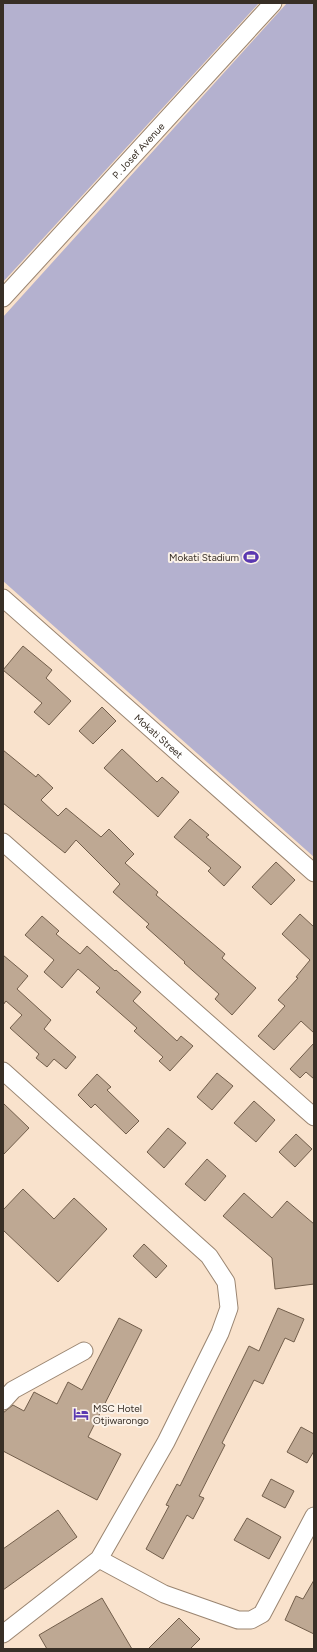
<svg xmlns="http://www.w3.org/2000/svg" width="317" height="1652" font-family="Figtree,sans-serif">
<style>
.green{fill:#b4b1cf}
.building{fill:#bea893;stroke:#725e4b}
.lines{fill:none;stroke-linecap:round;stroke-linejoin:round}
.minor-casing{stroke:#9a8571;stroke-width:19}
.minor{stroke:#fff;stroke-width:17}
.labels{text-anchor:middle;stroke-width:4;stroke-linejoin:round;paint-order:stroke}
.street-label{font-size:10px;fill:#382f26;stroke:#fbf2e9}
.poi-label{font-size:10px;fill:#382f26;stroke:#fbf2e9;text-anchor:end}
</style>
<rect width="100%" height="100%" fill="#f9e2cc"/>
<path class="green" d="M3 3H259L3 282Z
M287 3H314V857L3 581V317Z"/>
<path class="building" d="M23 646 52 670 46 678 71 701 49 725 34 712 42 703 3 670Z
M102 707 116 721 93 744 79 731Z
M122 749 157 782 162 777 179 792 158 817 104 768Z
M3 750 36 777 38 774 53 788 41 800 58 816 66 808 101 837 109 829 134 854 125 863 158 892 156 895 225 954 222 958 256 988 232 1015 215 999 219 994 184 963 185 962 146 927 149 924 113 892 120 884 76 840 65 853 3 803Z
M190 819 209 835 206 837 241 867 224 886 208 871 211 868 174 837Z
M276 862 295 880 271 905 252 887Z
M300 914 314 927V1033L301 1021 274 1050 258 1036 285 1006 278 1000 298 978 296 977 310 960 282 934Z
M42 916 59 931 56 934 80 954 87 946 115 971 116 970 141 992 133 1001 177 1041 181 1036 193 1046 170 1071 159 1061 163 1057 134 1031 137 1028 96 992 100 988 78 969 62 988 44 972 54 960 25 935Z
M3 955 28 976 17 989 51 1020 44 1029 76 1057 66 1069 54 1059 47 1067 36 1058 39 1054 10 1028 22 1015 6 1001 3 1005Z
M314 1043V1079L306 1072 300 1078 290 1069Z
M217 1073 233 1086 212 1110 197 1097Z
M97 1074 111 1087 107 1090 139 1121 126 1134 95 1104 91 1108 78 1095Z
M254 1101 275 1120 256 1142 234 1123Z
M3 1103 29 1128 3 1155Z
M168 1128 186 1143 164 1168 147 1152Z
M296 1134 312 1149 295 1167 279 1152Z
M207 1159 226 1176 205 1201 185 1184Z
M23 1189 54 1219 74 1198 107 1229 58 1282 3 1230V1210Z
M244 1193 272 1218 287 1201 314 1224V1284L275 1289 272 1258 223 1216Z
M144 1244 167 1266 156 1278 133 1256Z
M278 1308 304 1319 294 1342 285 1338 263 1384 254 1380 222 1443 225 1445 199 1496 204 1498 193 1519 187 1515 163 1559 146 1549 169 1506 166 1505 177 1484 180 1486 249 1346 259 1351Z
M119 1318 142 1330 88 1437 121 1454 97 1500 3 1451V1413L13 1405 24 1411 34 1392 57 1404 68 1382 82 1390Z
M301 1427 314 1434V1451L307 1463 287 1452Z
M271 1479 294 1491 285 1508 262 1496Z
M58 1510 77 1537 3 1590V1549Z
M247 1518 281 1537 269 1559 234 1540Z
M314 1580V1634L285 1620 296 1596 303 1599Z
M102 1598 132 1649H47L39 1635Z
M179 1618 200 1639 190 1649H148Z"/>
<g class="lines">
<g class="minor-casing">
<g id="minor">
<path id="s1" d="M3 298 273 3"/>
<path id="s2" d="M3 598 314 873"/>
<path d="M3 842 314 1117"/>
<path d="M3 1071 209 1256 226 1282 229 1308 220 1333 166 1442 99 1559 3 1634"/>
<path d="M3 1401 13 1390 84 1351"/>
<path d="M99 1559 164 1594 238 1620H251L262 1614 314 1516"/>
</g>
</g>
<use href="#minor" class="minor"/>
</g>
<defs>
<g id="stadium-bare" transform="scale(1.2)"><path d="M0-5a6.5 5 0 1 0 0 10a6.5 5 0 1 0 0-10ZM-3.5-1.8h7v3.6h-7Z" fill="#5a38b0" stroke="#fbf2e9" stroke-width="2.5" paint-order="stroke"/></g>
<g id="hotel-bare" transform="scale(1.2)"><path d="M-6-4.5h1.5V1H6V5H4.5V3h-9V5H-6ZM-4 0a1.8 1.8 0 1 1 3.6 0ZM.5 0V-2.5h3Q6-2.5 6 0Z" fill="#5a38b0" stroke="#fbf2e9" stroke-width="2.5" paint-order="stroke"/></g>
</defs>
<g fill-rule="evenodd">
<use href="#stadium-bare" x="251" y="557"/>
<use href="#hotel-bare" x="81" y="1414"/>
</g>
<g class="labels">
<g class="street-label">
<text dy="4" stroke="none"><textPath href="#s1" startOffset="200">P. Josef Avenue</textPath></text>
<text dy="4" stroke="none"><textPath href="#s2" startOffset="208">Mokati Street</textPath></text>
</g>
<g class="poi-label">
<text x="239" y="561">Mokati Stadium</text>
<text x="93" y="1412" text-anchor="start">MSC Hotel<tspan x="93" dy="12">Otjiwarongo</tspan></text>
</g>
</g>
<rect width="317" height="1652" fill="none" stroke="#382f26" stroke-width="8"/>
</svg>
